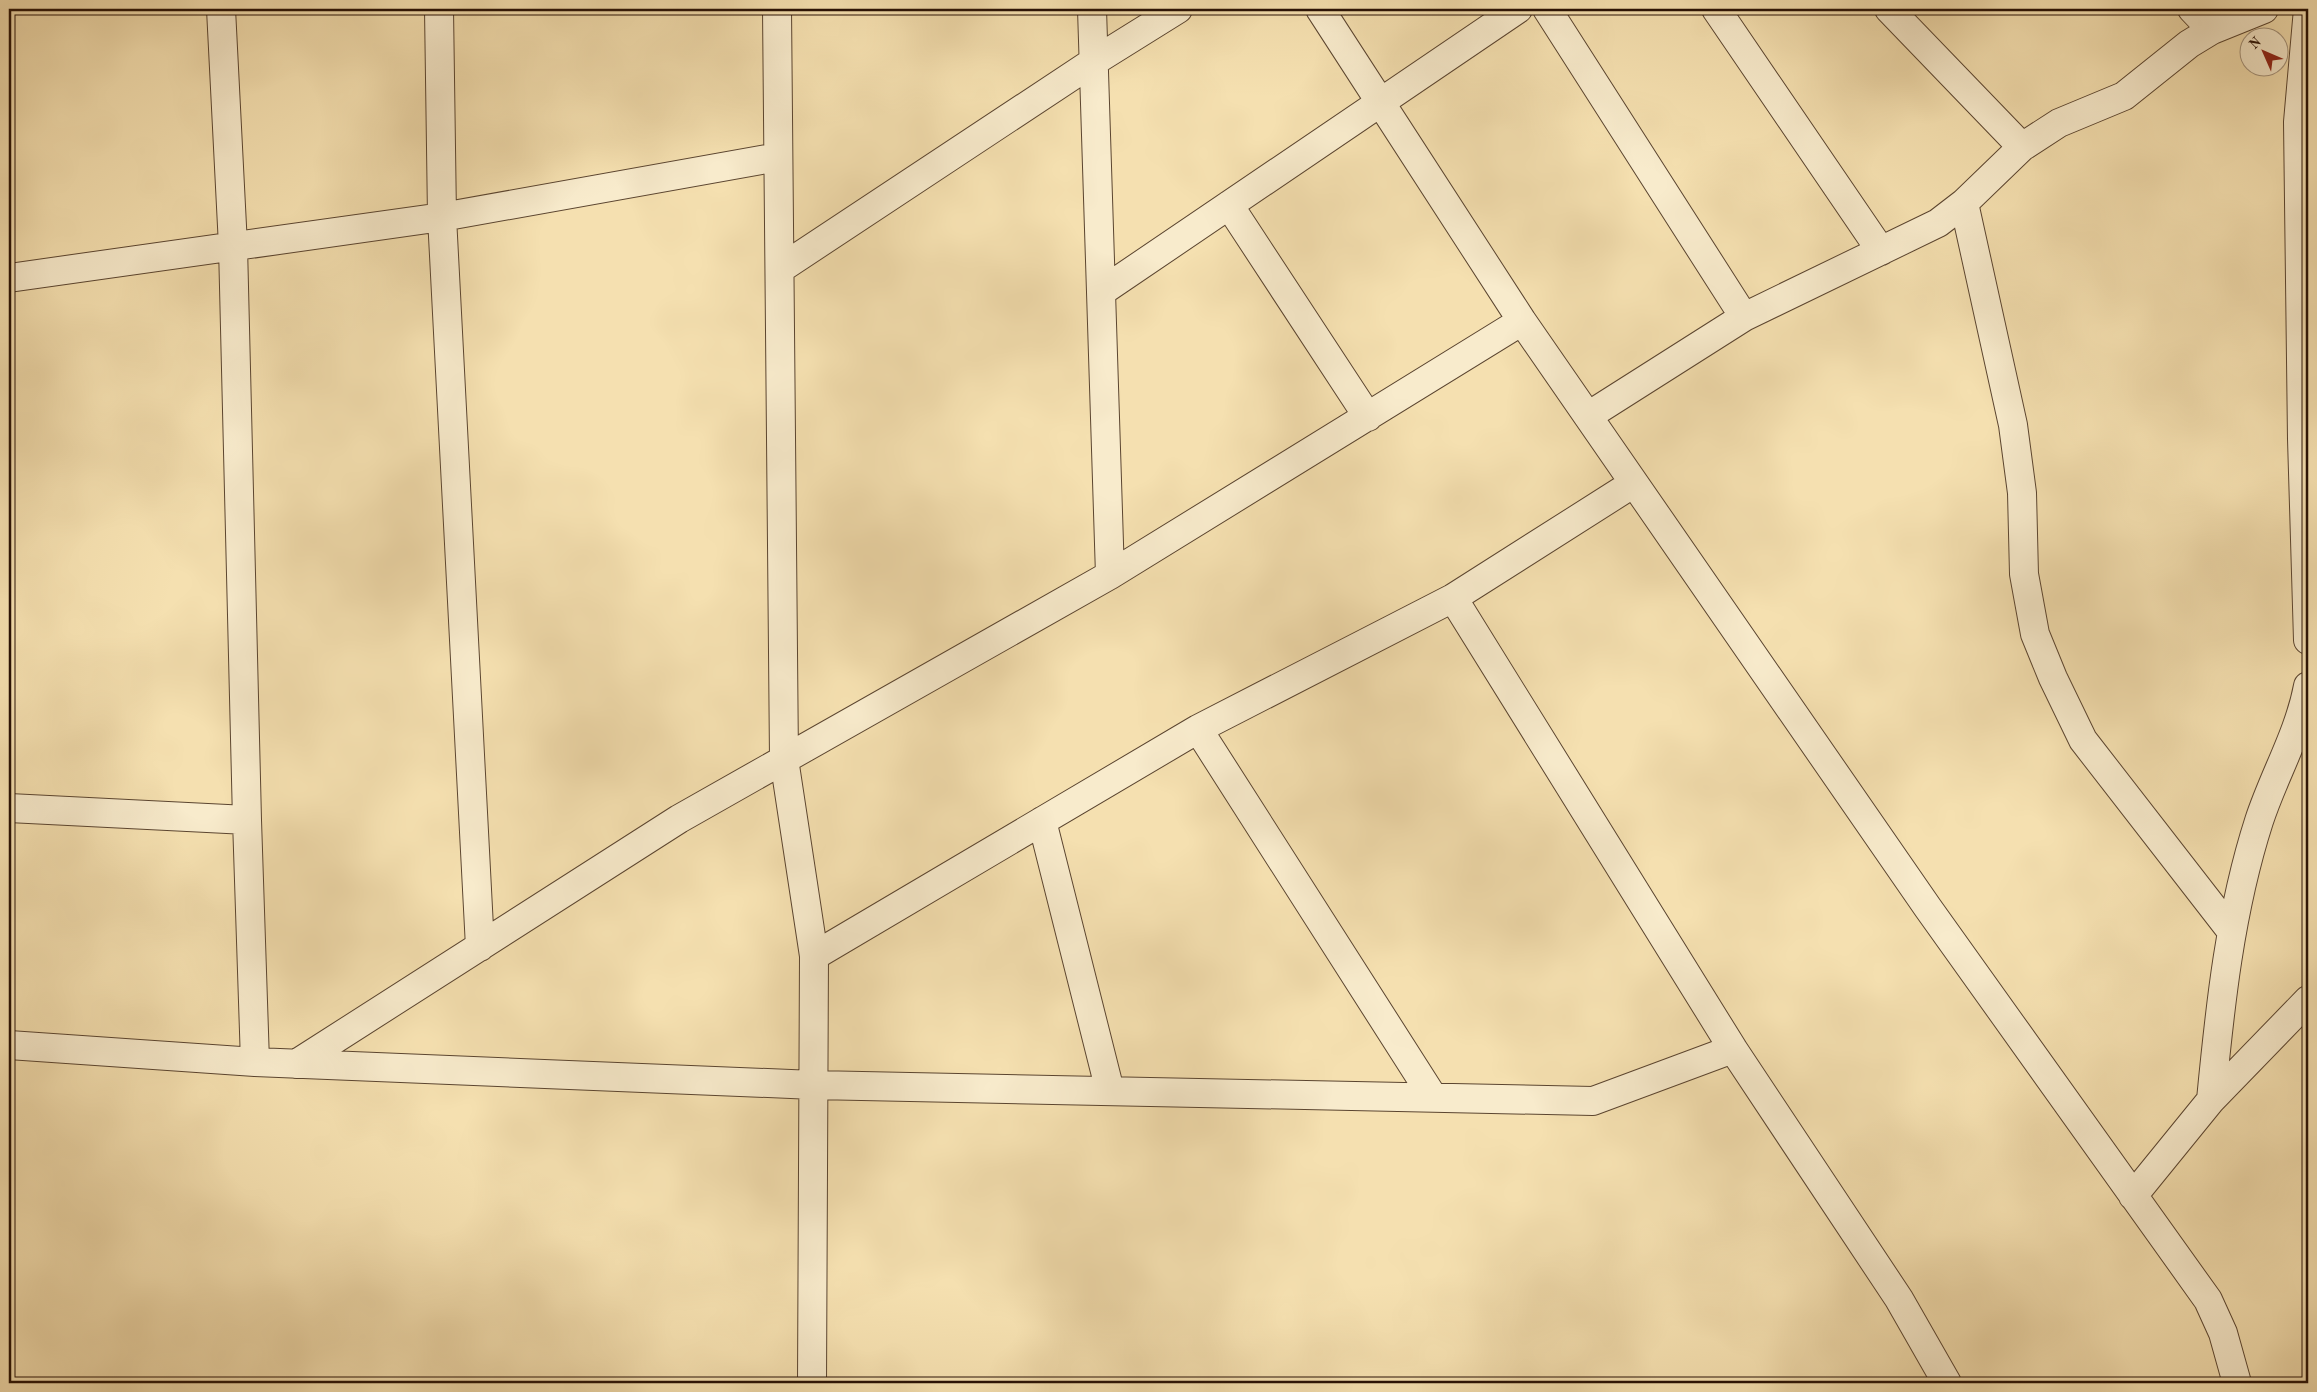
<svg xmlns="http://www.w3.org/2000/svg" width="2317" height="1392" font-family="'Old Standard TT',serif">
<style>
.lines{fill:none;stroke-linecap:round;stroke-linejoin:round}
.minor-casing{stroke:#5b4530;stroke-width:30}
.minor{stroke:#f8ebcc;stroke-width:28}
</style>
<rect width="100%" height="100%" fill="#f5e0b0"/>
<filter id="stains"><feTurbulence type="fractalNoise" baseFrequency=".004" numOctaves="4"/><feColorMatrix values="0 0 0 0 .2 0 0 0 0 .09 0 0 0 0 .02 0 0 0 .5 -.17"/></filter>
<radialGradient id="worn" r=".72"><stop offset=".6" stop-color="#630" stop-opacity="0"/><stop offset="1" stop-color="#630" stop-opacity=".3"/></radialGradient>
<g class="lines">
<g class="minor-casing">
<path id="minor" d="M221 9 233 246 247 820 255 1062
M439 9 442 217 480 947
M777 9 784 759 814 956 812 1383
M1092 9 1110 575
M1320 9 1522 321 1928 908 2208 1300 2223 1333 2237 1383
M1547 9 1744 317
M1716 9 1881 251
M1889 9 2022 147
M2192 9 2212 30
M2308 9 2298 122 2302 439 2308 640
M1964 203 2013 425 2022 493 2024 574 2035 634 2053 678 2083 740 2232 932
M1229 205 1368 417
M780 269 1093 62 1178 9
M9 278 442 217 778 157
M1101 292 1518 9
M1588 416 1744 317 1938 223 1964 203 2022 147 2059 123 2124 96 2189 44 2212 30 2264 9
M1453 598 1733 1049 1899 1299 1947 1383
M1198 729 1433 1097
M9 808 247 820
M1042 821 1110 1091
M814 956 1198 729 1453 598 1634 483
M9 1045 255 1062 814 1085 1593 1101 1733 1049
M296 1064 679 819 1110 575 1522 321
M2211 1100C2220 1006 2230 911 2259 821 2274 775 2299 734 2308 686
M2133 1196 2211 1100 2308 1000"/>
</g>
<use href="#minor" class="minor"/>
</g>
<rect width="2317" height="1392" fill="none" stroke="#f5e0b0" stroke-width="30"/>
<rect x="10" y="10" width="2297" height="1372" fill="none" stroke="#281105" stroke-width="2.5"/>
<rect x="15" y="15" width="2287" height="1362" fill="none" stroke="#281105"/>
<g transform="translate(2264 52) rotate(315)"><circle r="24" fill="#f8ebcc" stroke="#a5947c"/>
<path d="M0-4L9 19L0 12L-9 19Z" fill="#8f2418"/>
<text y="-8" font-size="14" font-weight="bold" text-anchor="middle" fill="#281105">N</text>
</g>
<rect width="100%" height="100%" filter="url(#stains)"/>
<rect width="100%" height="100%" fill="url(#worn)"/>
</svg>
